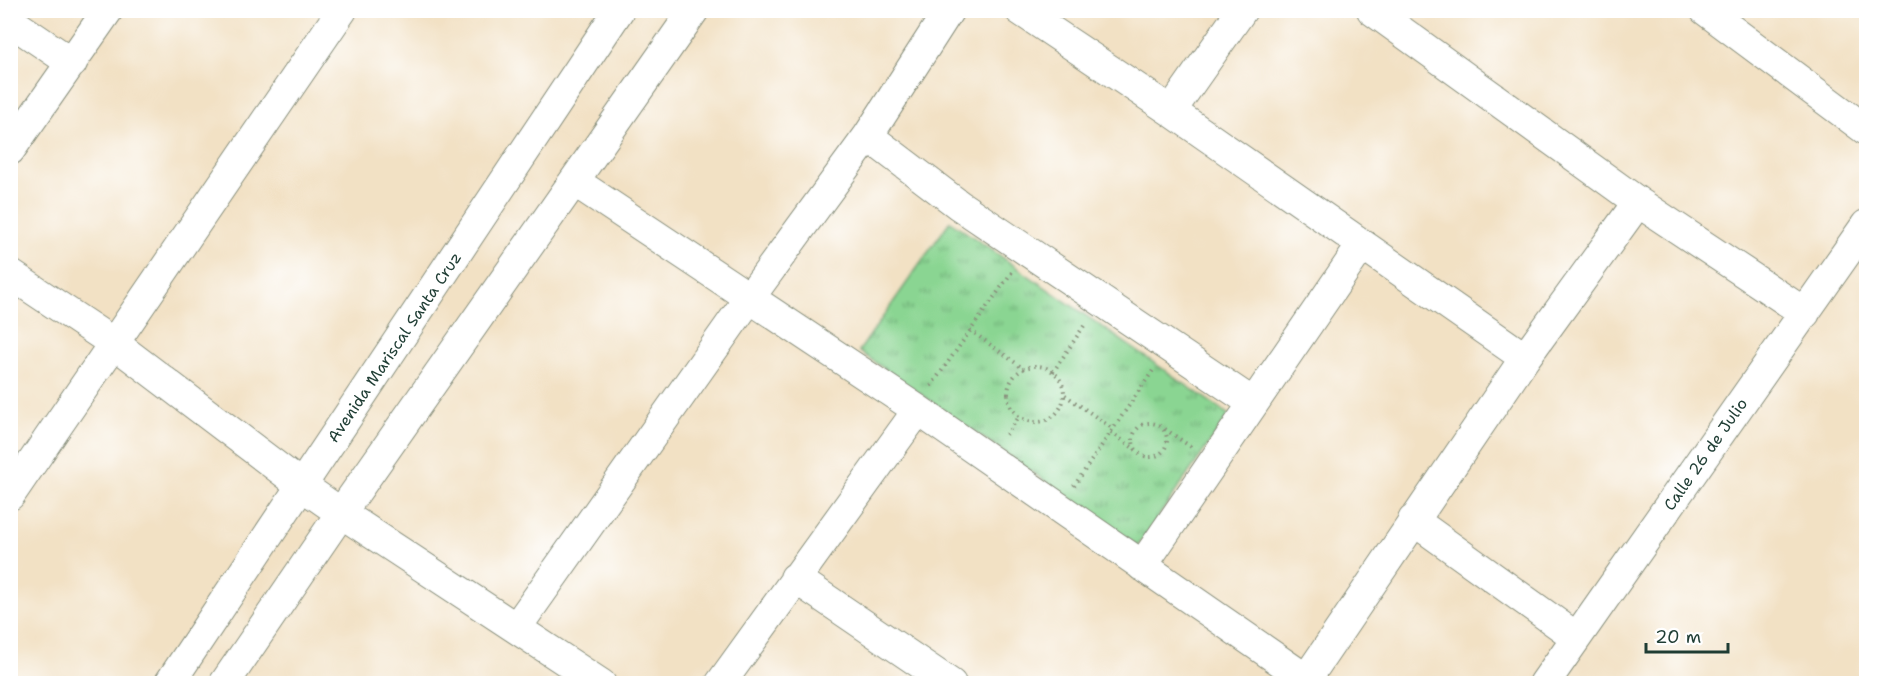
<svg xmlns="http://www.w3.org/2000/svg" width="1877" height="694" font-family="'Shantell Sans',sans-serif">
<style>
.grass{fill:url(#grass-tufts);stroke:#548963;stroke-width:1.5}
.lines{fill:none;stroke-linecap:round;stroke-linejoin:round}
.minor-casing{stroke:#888f7c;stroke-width:32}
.path{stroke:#888f7c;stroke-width:4;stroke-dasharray:1.5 4.5;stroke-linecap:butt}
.minor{stroke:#fff;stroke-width:30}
.labels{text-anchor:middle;stroke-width:5;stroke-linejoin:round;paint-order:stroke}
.street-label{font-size:16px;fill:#1f3d34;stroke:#fff}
</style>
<defs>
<pattern id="grass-tufts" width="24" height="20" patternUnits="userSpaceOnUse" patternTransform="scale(1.5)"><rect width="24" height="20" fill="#8ad592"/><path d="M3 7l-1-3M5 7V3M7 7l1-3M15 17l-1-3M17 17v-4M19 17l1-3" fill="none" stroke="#70ae78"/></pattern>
</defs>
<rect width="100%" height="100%" fill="#fff"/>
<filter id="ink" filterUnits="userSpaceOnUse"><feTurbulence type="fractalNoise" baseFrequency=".0167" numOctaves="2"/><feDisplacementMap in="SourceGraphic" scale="12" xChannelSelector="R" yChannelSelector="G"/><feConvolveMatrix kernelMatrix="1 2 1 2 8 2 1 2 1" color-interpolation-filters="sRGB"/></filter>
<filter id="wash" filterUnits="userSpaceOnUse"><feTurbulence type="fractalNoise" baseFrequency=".008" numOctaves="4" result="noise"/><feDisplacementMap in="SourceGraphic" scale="24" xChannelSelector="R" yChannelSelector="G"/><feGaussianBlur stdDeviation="1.35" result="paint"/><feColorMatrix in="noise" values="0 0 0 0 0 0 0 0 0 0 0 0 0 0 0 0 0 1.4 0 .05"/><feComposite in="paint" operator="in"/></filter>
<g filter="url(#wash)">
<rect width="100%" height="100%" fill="#f2e1c4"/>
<path class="grass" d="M950 221 1229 415 1138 546 859 351Z"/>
</g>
<g filter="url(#ink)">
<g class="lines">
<g class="minor-casing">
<path id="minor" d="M1020 10 1171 111 1525 358
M1372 10 1638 202 1805 313
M1705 10 1866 130
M10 21 72 63
M1171 111 1242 10
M868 136 959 205 1253 403
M10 150 108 10
M574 181 918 410 1306 679
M10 274 115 344 301 485 341 513 601 684
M10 495 342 10
M1413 520 1576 637
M1142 566 1362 245
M795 578 951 684
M516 628 750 297 868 136 949 10
M169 684 619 10
M224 684 341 513 694 10
M720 684 918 410
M1303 684 1525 358 1638 202
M1544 684 1866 225"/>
</g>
<path class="path" d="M970 330 1024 369
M1008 394a28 28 0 1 1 56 0a28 28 0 1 1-56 0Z
M1053 372 1086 323
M931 386 1012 272
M1065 395 1113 429
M1133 440a17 17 0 1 1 34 0a17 17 0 1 1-34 0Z
M1165 429 1191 447
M1111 432 1136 450
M1006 435 1019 417
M1074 486 1154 369"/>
<use href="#minor" class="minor"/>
</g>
</g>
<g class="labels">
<g class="street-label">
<text transform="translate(394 347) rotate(-56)" y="6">Avenida Mariscal Santa Cruz</text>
<text transform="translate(1705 454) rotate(-55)" y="6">Calle 26 de Julio</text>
</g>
</g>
<rect width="1877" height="694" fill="none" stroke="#fff" stroke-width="36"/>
<path d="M1646 643v9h82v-9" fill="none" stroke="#1f3d34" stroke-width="3"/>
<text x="1655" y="643" font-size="18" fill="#1f3d34" stroke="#ffffff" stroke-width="4.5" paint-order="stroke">20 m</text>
</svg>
